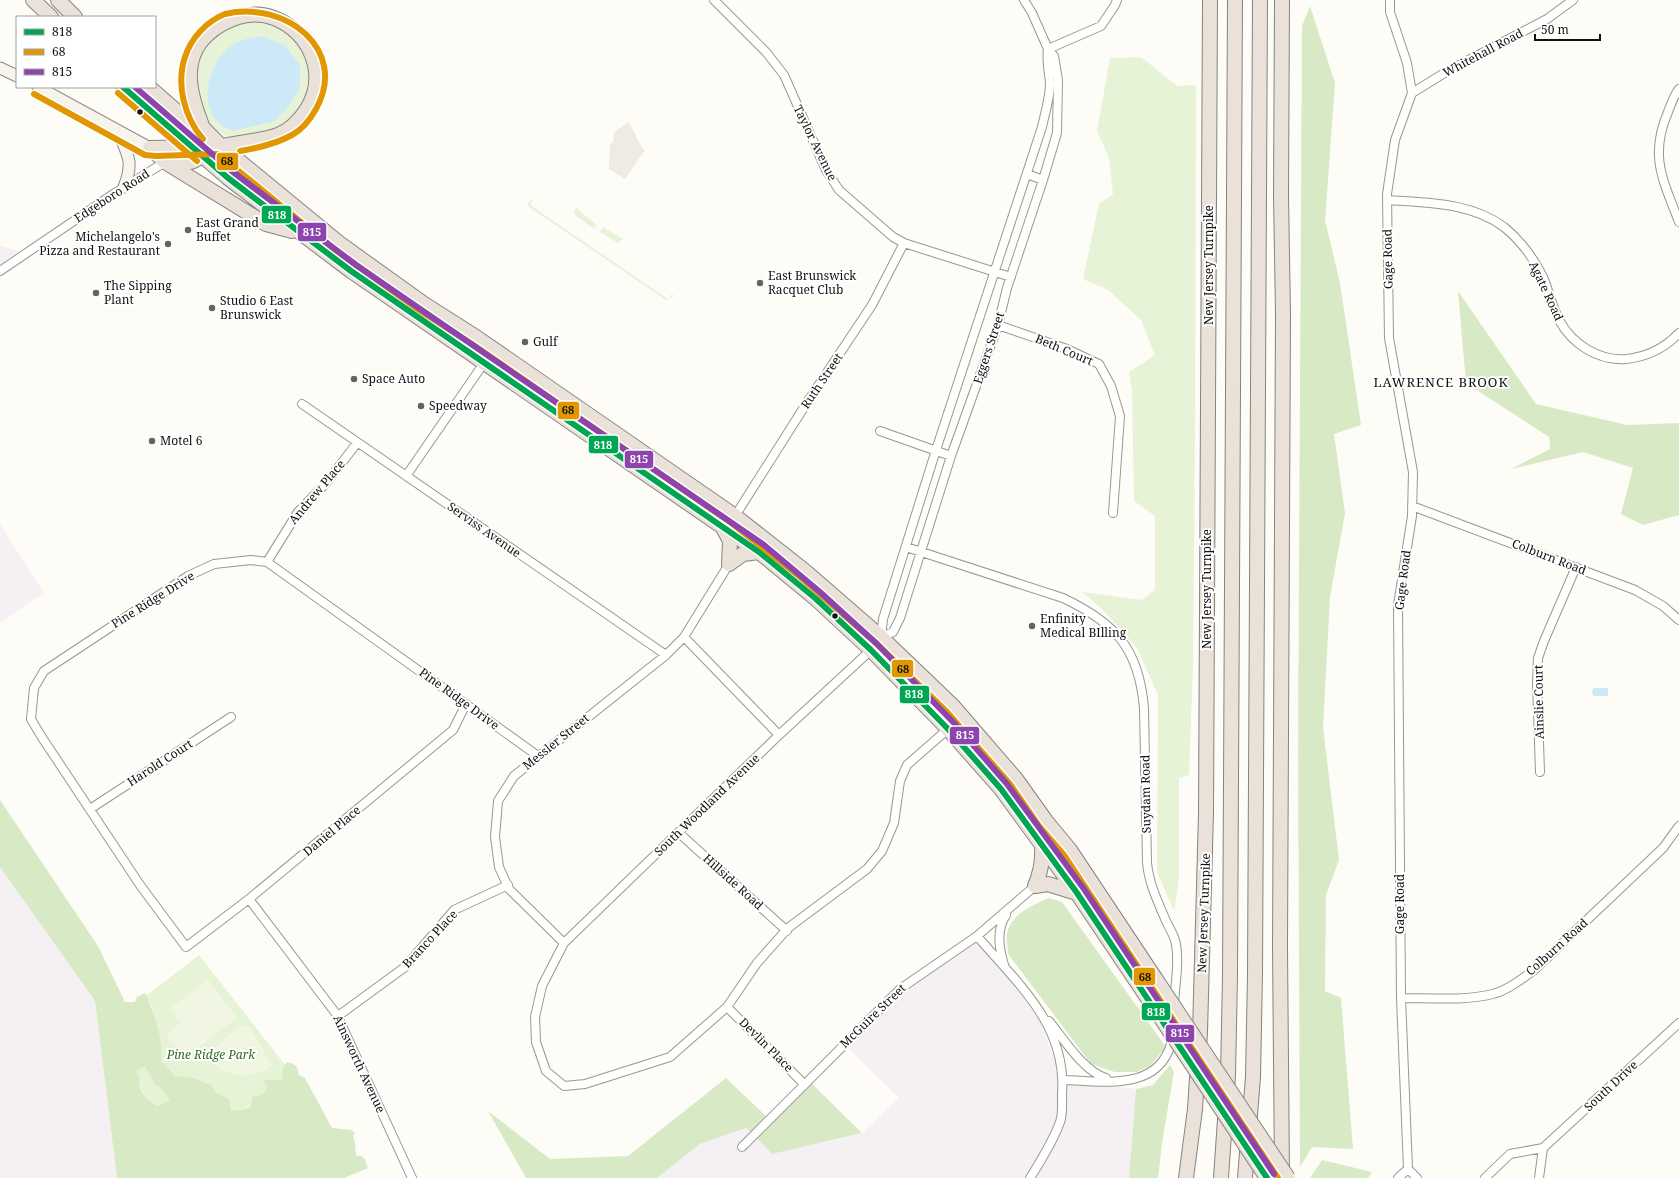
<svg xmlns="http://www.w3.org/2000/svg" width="1679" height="1178" font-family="'Noto Serif',serif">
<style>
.industrial{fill:#f5f0f3}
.green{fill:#e7f3d7}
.forest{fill:#d8eac5;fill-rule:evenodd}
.pitch{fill:#f0f6e1}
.plaza{fill:#edebe2}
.water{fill:#cde8f7}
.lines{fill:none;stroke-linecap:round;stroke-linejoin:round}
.street-casing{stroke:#979795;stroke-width:10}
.secondary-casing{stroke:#8e8d8b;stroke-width:13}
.highway-casing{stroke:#858482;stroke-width:16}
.street{stroke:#fffffe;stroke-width:8}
.secondary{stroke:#f6f4eb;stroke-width:11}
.highway{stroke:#eae1d8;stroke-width:14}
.highway-bridge-casing{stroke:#858482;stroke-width:16;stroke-linecap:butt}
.highway-bridge{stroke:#eae1d8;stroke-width:14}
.bus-1-casing{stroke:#fff;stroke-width:9}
.bus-2-casing{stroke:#fff;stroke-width:9}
.bus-3-casing{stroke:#fff;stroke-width:9}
.bus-1{stroke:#00a651;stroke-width:6}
.bus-2{stroke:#e09702;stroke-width:6}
.bus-3{stroke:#8e44ad;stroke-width:6}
.bus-dot{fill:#111;stroke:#fff;stroke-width:1.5}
.poi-dot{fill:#646362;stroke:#fff;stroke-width:1.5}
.labels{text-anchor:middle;stroke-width:4;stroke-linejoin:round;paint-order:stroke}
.street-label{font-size:12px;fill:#111;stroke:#fff}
.poi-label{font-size:12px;fill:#111;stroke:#fff;text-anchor:start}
.park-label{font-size:12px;font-style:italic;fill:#2f6b1f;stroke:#fff}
.neighbourhood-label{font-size:13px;letter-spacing:1px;fill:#111;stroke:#fff}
.line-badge{stroke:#fff;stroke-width:1.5}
.badge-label{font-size:11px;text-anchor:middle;font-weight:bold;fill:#fff}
.pale-badge-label{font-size:11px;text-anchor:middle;font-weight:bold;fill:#111}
</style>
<rect width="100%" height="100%" fill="#fdfcf7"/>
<path class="industrial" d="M0 246 19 251 0 265Z
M0 524 44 593 0 623Z
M0 867 95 1001 117 1178H0Z
M971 937 1034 1006 1062 1078 1136 1089 1129 1178H657L700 1144 746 1128 772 1154 862 1133 899 1098 844 1044Z"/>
<path class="green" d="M249 21C273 23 296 33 305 56 308 61 310 68 311 74 311 78 309 82 308 86 305 99 301 110 290 120 273 134 249 135 229 138L214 128 206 119 198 106 194 66 198 57 213 36 236 24Z
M1141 57 1177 86 1196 85 1195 435 1193 667 1189 775 1179 778V879L1174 911 1157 872 1158 695 1137 648 1101 608 1082 592 1142 600 1155 590V516L1134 501 1132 391 1129 372 1155 355 1141 320 1108 290 1083 279 1099 204 1113 194 1109 158 1097 131 1110 58Z
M531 199H533L530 205 668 299 672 294 674 296 666 300 529 207 527 205Z
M576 208 596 224 595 228H593L575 215 574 212Z
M603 227 623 239 618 243 600 232Z
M199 955 293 1075 243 1110 157 1106C142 1096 134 1079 126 1064L161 1043 152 1007 146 996Z"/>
<path class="forest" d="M1310 6 1335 83 1325 220 1340 283 1361 425 1334 434 1345 513 1330 597 1323 727 1339 860 1326 895 1325 991 1341 998 1353 1149 1312 1147 1300 1167 1298 749 1302 26Z
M1458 291 1536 404 1627 425 1679 423V515L1643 525 1621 514 1633 468 1583 452 1511 469 1550 449 1549 437 1466 383Z
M0 800 98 946 125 1002H135L137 997 145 993C154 1011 164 1041 161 1061L175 1076 193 1078 211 1085 216 1093 229 1099 231 1110H243L251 1106 252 1097 259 1096 266 1091 267 1086 263 1081 272 1079 279 1081 282 1079 283 1067 287 1062C300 1066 296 1066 299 1075L305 1078 332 1128 352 1130 355 1134 353 1136 355 1143 356 1156C365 1155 365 1160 368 1168L344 1178H117L95 1001 0 867ZM145 1066 155 1085 160 1087 170 1101 157 1106C149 1101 135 1089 140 1080L136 1071Z
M1049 898 1062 902 1166 1047 1150 1066 1137 1072H1115L1091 1064 1008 954C1008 948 1006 941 1007 935 1009 915 1033 905 1049 898Z
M1170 1065 1174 1072 1162 1143 1158 1178H1129L1136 1089 1153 1085Z
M726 1078 767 1117 807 1079 862 1133 772 1154 746 1128 700 1144 657 1178H526L488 1111 550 1159 628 1156Z
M1322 1160 1372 1172 1368 1178H1310Z"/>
<path class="pitch" d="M208 980 237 1018 184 1058 166 1034 181 1023 170 1008Z
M239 1026 250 1027 272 1066C247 1082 225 1077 206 1056Z"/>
<path class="plaza" d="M629 122 642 148 645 150 625 179 609 169 610 144 613 142 614 132Z"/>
<path class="water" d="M260 36 285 45 300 65V89L288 107 275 121 232 131C228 128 222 126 219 123 196 100 211 57 236 43 242 39 252 38 260 36Z
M1593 688H1608V696H1593L1592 692Z"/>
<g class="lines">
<g class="street-casing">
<path id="street" d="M714 0 766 52 784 75 826 170 839 190 893 237 904 243 1011 277
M1390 0V12L1407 63 1412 93 1395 140 1387 194 1389 338 1413 472 1412 516 1398 605 1401 998 1408 1169
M1048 49 1101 26 1115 5 1117 0
M1679 89C1674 95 1671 104 1668 112 1649 156 1663 180 1679 222
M1412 93 1446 72 1547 19 1573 0
M1027 174 1043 180
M1387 200C1426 203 1471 202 1504 227 1520 240 1534 259 1543 277 1549 291 1552 306 1559 320 1572 344 1598 361 1626 359 1646 357 1665 348 1679 333
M0 271 115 193 165 162
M998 325 1067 349 1099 364 1111 386 1120 416 1113 513
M302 404 666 655
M880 431 951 456
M406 476 484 363
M1412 506 1635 590 1663 606 1679 620
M735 516 808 401 872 305 904 243
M906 547 1063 598C1116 623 1139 649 1144 708L1147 863C1149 884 1158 902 1166 921 1169 927 1173 934 1175 940 1180 960 1175 984 1174 1004 1173 1017 1175 1032 1171 1044 1157 1092 1102 1081 1063 1080
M267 562 298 512 327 482 357 443
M684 637 779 735
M881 637 893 632 900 618 951 456 998 325 1007 288 1043 180 1057 133 1058 80 1054 56 1048 49 1032 13 1024 0
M466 704 453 730 249 899 186 947 140 885 41 736 31 719 34 688 44 671 188 576 214 564 251 560 267 562 538 756
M948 729 907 765 900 781 894 823 882 851 867 869 788 928 757 963 727 1007 670 1057 585 1084 564 1086 546 1071 536 1042 535 1017 542 986 564 943 779 735 871 650 881 637 883 619 936 450 1042 127C1045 113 1050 98 1050 83 1049 71 1046 61 1048 49
M1540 772 1537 682 1538 658 1544 641 1576 567
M90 809 231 717
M679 833 787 931
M249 899 337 1015 412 1178
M977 936C1018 984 1067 1025 1062 1094 1062 1103 1063 1114 1060 1122 1053 1142 1041 1160 1030 1178
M564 943 509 889 499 867 495 837 498 801 514 776 666 655 684 637 729 564
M1004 965C999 948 996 930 1006 915
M1401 998C1431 998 1464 1001 1493 994 1508 990 1520 980 1533 971L1663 848 1679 826
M727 1007 804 1084
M338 1016 405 967 454 910 508 885
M1049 1021C1063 1038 1084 1072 1106 1078
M742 1147 900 989 977 936 1035 886
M1543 1148 1679 1023
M1408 1169 1417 1178
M1398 1178 1408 1169
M1485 1178 1510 1154 1543 1148
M1539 1178 1543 1148"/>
</g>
<g class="secondary-casing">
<path id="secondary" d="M0 68 17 76
M38 87 150 148
M118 132C128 155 134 162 124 187"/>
</g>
<g class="highway-casing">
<path id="highway" d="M33 0 51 17
M58 0 75 17
M123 87 228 178 351 271 759 552 815 598 871 650 948 729 1001 789 1077 893 1155 1009
M149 87 190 123 203 128 221 146 339 243 424 304 476 337 735 516 805 571 881 637 953 706 1016 779 1046 821 1070 850 1157 981
M150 148C169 147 188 149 207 148 220 147 233 144 246 142 257 140 268 139 278 135 290 130 300 120 307 109 328 75 311 32 274 18 251 9 224 19 207 35 179 61 191 98 203 128
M150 148 165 162 266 224 292 231
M167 163C184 165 197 164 207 149
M723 528 730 541 729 564
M729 564 743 554 759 552
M1035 886 1048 884 1077 893
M1035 886C1041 872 1043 861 1042 846
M1282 1176 1280 947 1283 314 1281 195 1282 0
M1186 1178 1195 1109 1200 1032 1206 813 1210 0
M1221 1178 1228 1075 1230 976 1235 0
M1245 1178 1253 1077 1255 974 1260 0"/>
</g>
<use href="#street" class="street"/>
<use href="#secondary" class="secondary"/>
<use href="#highway" class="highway"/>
<g class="highway-bridge-casing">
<path id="highway-bridge" d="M1157 981 1288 1178
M1155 1009 1267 1178"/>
</g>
<use href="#highway-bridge" class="highway-bridge"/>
<g class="bus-1-casing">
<path id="bus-1" d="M123 87 228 178 351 271 759 552 815 598 871 650 948 729 1001 789 1077 893 1267 1178"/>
</g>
<g class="bus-2-casing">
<path id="bus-2" d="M118 93 197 161
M34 94 145 155 156 156 218 154 334 249 419 310 472 344 730 522 800 577 876 643 947 712 1010 784 1039 826 1064 855 1278 1178
M203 139C184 117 176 84 185 57 191 38 207 21 225 14 286 0 349 50 316 109 310 120 303 129 292 135 276 144 258 148 240 151"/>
</g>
<g class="bus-3-casing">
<path id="bus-3" d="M135 87 233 172 356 265 764 545 820 592 877 644 954 723 1007 784 1084 889 1274 1174"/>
</g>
<use href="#bus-1" class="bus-1"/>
<use href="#bus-2" class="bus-2"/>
<use href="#bus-3" class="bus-3"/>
</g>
<g class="bus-dot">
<circle cx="140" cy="112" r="3.5"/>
<circle cx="835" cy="616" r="3.5"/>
</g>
<g class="poi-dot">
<circle cx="188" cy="230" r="4"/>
<circle cx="168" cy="244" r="4"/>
<circle cx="760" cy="283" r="4"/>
<circle cx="96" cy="293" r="4"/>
<circle cx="212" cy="308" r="4"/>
<circle cx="525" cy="342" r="4"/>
<circle cx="354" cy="379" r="4"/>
<circle cx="421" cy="406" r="4"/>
<circle cx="152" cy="441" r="4"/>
<circle cx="1032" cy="626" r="4"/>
</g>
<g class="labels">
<g class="street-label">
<text transform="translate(1483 53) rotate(-28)" y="4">Whitehall Road</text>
<text transform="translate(815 143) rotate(64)" y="4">Taylor Avenue</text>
<text transform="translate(112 196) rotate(-33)" y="4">Edgeboro Road</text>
<text transform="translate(1388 259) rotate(-91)" y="4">Gage Road</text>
<text transform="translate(1209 265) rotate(-90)" y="4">New Jersey Turnpike</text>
<text transform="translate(1546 291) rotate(65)" y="4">Agate Road</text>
<text transform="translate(989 348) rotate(-72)" y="4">Eggers Street</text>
<text transform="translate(1064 350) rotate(23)" y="4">Beth Court</text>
<text transform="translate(822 381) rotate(-56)" y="4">Ruth Street</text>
<text transform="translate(317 492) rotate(-50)" y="4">Andrew Place</text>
<text transform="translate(484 530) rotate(35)" y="4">Serviss Avenue</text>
<text transform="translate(1549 557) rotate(21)" y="4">Colburn Road</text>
<text transform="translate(1403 580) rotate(-83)" y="4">Gage Road</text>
<text transform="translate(1207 589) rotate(-90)" y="4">New Jersey Turnpike</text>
<text transform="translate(153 600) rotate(-32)" y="4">Pine Ridge Drive</text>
<text transform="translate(459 699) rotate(36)" y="4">Pine Ridge Drive</text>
<text transform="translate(1539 702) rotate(-91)" y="4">Ainslie Court</text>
<text transform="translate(556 742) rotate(-39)" y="4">Messler Street</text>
<text transform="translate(160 763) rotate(-33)" y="4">Harold Court</text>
<text transform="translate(1146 794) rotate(-91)" y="4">Suydam Road</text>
<text transform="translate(707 805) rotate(-44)" y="4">South Woodland Avenue</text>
<text transform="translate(332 831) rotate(-40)" y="4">Daniel Place</text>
<text transform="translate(733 882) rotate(42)" y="4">Hillside Road</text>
<text transform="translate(1400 904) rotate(-90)" y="4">Gage Road</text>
<text transform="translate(1204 913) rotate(-88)" y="4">New Jersey Turnpike</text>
<text transform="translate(430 939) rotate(-47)" y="4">Branco Place</text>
<text transform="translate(1557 947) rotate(-42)" y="4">Colburn Road</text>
<text transform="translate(873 1016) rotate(-44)" y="4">McGuire Street</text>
<text transform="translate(766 1045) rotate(45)" y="4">Devlin Place</text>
<text transform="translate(359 1064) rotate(65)" y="4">Ainsworth Avenue</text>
<text transform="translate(1611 1086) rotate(-43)" y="4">South Drive</text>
</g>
<g class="poi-label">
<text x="196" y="227">East Grand<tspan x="196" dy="14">Buffet</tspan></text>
<text x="160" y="241" text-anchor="end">Michelangelo's<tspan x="160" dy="14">Pizza and Restaurant</tspan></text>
<text x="768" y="280">East Brunswick<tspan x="768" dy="14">Racquet Club</tspan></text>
<text x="104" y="290">The Sipping<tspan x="104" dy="14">Plant</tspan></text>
<text x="220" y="305">Studio 6 East<tspan x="220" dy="14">Brunswick</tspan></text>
<text x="533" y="346">Gulf</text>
<text x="362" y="383">Space Auto</text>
<text x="429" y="410">Speedway</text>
<text x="160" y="445">Motel 6</text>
<text x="1040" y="623">Enfinity<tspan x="1040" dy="14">Medical BIlling</tspan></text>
</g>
<g class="park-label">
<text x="211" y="1059">Pine Ridge Park</text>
</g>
<g class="neighbourhood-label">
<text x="1441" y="387">LAWRENCE BROOK</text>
</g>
</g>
<g class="line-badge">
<rect x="216" y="152" width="23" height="19" rx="4" fill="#e09702"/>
<rect x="261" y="205" width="31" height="19" rx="4" fill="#00a651"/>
<rect x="297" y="222" width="30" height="20" rx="4" fill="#8e44ad"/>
<rect x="557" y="401" width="23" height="19" rx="4" fill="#e09702"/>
<rect x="588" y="435" width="31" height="19" rx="4" fill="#00a651"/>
<rect x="624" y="450" width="30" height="19" rx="4" fill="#8e44ad"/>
<rect x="891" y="659" width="23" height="19" rx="4" fill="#e09702"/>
<rect x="899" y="685" width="31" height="19" rx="4" fill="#00a651"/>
<rect x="949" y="726" width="31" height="19" rx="4" fill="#8e44ad"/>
<rect x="1133" y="967" width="23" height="19" rx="4" fill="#e09702"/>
<rect x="1141" y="1002" width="30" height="19" rx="4" fill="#00a651"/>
<rect x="1165" y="1024" width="30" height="19" rx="4" fill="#8e44ad"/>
</g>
<g class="badge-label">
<text x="277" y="219">818</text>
<text x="312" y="236">815</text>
<text x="603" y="449">818</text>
<text x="639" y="463">815</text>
<text x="914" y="698">818</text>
<text x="965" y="739">815</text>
<text x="1156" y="1016">818</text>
<text x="1180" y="1037">815</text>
</g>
<g class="pale-badge-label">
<text x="227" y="165">68</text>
<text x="568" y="414">68</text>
<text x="903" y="673">68</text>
<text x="1145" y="981">68</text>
</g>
<rect x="16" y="16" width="140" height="72" fill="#ffffff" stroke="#a0a0a0"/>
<rect x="24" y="29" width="20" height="6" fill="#00a651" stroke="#a0a0a0"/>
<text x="52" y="36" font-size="12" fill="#111111">818</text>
<rect x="24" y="49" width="20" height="6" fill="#e09702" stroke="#a0a0a0"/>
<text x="52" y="56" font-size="12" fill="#111111">68</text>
<rect x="24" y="69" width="20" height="6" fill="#8e44ad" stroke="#a0a0a0"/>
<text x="52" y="76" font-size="12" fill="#111111">815</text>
<path d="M1535 34v6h65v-6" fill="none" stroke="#111111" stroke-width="2"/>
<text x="1541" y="34" font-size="12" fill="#111111" stroke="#ffffff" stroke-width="3" paint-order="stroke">50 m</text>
</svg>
